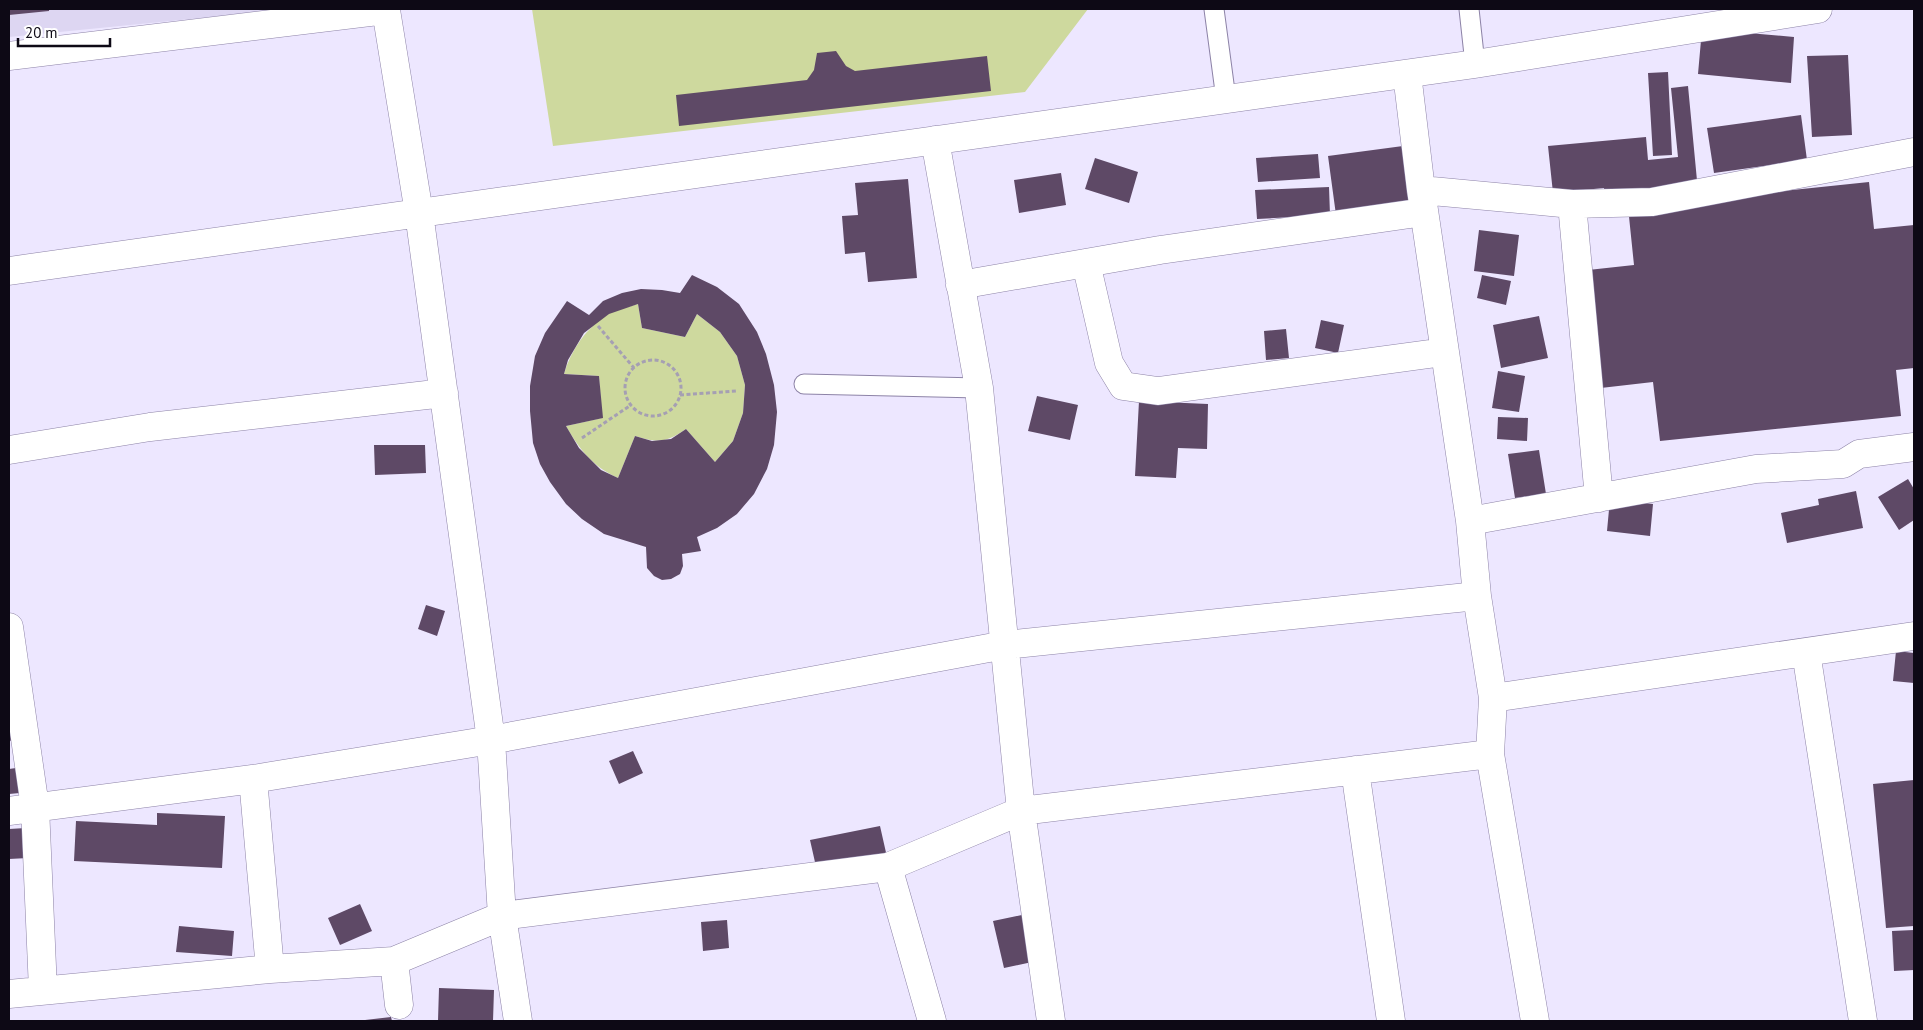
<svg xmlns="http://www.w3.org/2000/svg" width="1923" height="1030" font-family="'PT Sans',sans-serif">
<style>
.built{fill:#ddd6f2}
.green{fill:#ced99e}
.building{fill:#5e4966;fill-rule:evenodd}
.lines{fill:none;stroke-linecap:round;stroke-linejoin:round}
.lane-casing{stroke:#8d83a7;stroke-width:21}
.street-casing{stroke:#8d83a7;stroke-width:29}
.path{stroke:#a59fb3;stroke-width:3;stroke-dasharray:4 2.5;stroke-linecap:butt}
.lane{stroke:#fff;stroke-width:19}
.street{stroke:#fff;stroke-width:28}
</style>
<rect width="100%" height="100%" fill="#ede7ff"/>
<path class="built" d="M9 9H291L9 37Z"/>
<path class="green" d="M532 9H1088L1025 92 553 146Z
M638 304 642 328 685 337 697 314 720 332 737 356 745 385 743 413 733 441 715 462 686 429C666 443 658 443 635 436L618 478C592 466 580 450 566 426L602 418 599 376 564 374C571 350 586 328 608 314 616 309 629 307 638 304Z"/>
<path class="building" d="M9 9H49V11L9 15Z
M1702 29 1794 37 1791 83 1698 74Z
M836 51 846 66 855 71 987 56 991 91 679 126 676 95 807 80 814 70 817 53Z
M1848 55 1852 135 1812 137 1807 56Z
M1668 72 1672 155 1653 156 1648 73Z
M1688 86 1698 191 1605 200 1604 188 1553 193 1548 146 1646 137 1648 160 1678 157 1671 88Z
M1801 115 1807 160 1714 173 1707 128Z
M1403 146 1411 205 1336 215 1328 156Z
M1318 154 1320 178 1258 182 1256 158Z
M1095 158 1138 172 1129 203 1085 189Z
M1061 173 1066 205 1019 213 1014 180Z
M908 179 917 278 868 282 865 252 845 254 842 216 858 215 855 183Z
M1869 182 1874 229 1914 225V368L1896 370 1901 416 1660 441 1653 382 1592 389 1579 271 1634 265 1628 207Z
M1329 187 1330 215 1257 219 1255 190Z
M1479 230 1519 235 1514 276 1474 271Z
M692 275 717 287 739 304 757 332 766 354 774 385 777 412 774 445 767 469 754 494 737 514 717 528 697 537 701 551 682 554 683 566 680 574 671 579 662 580 654 576 647 568 646 547 604 534 582 519 566 504 550 482 540 464 533 443 530 411V386L535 356 545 333 567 301 589 315 603 301 622 293 641 289 662 290 680 293ZM638 304 642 328 685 337 697 314 720 332 737 356 745 385 743 413 733 441 715 462 686 429 671 439 652 441 635 436 618 478 601 470 579 448 566 426 603 418 599 376 564 374 568 360 584 333 609 314Z
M1482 275 1511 281 1506 305 1477 298Z
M1539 316 1548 358 1501 368 1493 325Z
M1321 320 1344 325 1338 353 1315 348Z
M1286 329 1289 358 1266 360 1264 331Z
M1498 371 1525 376 1519 412 1492 408Z
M1037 396 1078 405 1070 440 1028 431Z
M1139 401 1208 404 1207 449 1178 448 1176 478 1135 476Z
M1498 417 1528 418 1527 441 1497 439Z
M374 445H425L426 473 375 475Z
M1539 450 1546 494 1515 498 1508 454Z
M1908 479 1914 489V520L1899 530 1878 497Z
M1856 491 1863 528 1787 543 1781 513 1819 505 1818 499Z
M1610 499 1653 504 1650 536 1607 531Z
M426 605 445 611 437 636 418 629Z
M1896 651 1914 653V683L1893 681Z
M9 716 14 740 9 741Z
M633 751 643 773 619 784 609 761Z
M16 768 20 793 9 794V769Z
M1914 780V926L1886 928 1873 784Z
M157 813 225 816 222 868 74 861 76 821 157 825Z
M880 826 887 857 817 871 810 840Z
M26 828 28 858 9 859V829Z
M360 904 372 931 340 945 328 918Z
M1036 912 1046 959 1004 968 993 921Z
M727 920 729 948 703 951 701 922Z
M179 926 234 931 232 956 176 952Z
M1914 930V970L1894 971 1892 931Z
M439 988 494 990 493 1021H438Z
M391 1017 392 1021H365V1020Z"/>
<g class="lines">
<g class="lane-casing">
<path id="lane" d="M1214 9 1226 99
M1469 9 1475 64
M804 384 979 388"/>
</g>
<g class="street-casing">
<path id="street" d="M9 56 386 10 419 213 491 740 502 916 394 961 270 969 9 994
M1407 74 1421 190 1470 521 1477 596 1493 698 1490 754 1535 1021
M935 140 979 388 1021 811 1051 1021
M1421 190 1572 204 1652 202 1914 152
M1572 204 1599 498
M1086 263 1109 363 1123 386 1158 391 1444 352
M9 271 1475 64 1818 9
M960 285 1160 250 1424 212
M9 450 150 427 444 393
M1470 521 1756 469 1843 464 1859 454 1914 447
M9 627 35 807 43 990
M1806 652 1863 1021
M1493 698 1914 636
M1355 770 1391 1021
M253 779 270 969
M9 811 253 779 491 740 1005 645 1477 596
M888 867 932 1021
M394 961 399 1005
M518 1021 502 916 888 867 1021 811 1490 754"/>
</g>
<path class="path" d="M598 326 634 368
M625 388a28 28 0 1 1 56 0a28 28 0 1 1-56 0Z
M680 395 736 391
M582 438 631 405"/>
<use href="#lane" class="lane"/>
<use href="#street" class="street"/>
</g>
<rect width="1923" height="1030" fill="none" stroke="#0d0915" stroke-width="20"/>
<path d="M18 38v8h92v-8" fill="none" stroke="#0d0915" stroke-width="2.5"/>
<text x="25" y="38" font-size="15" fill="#0d0915" stroke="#ffffff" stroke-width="4" paint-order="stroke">20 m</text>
</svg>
